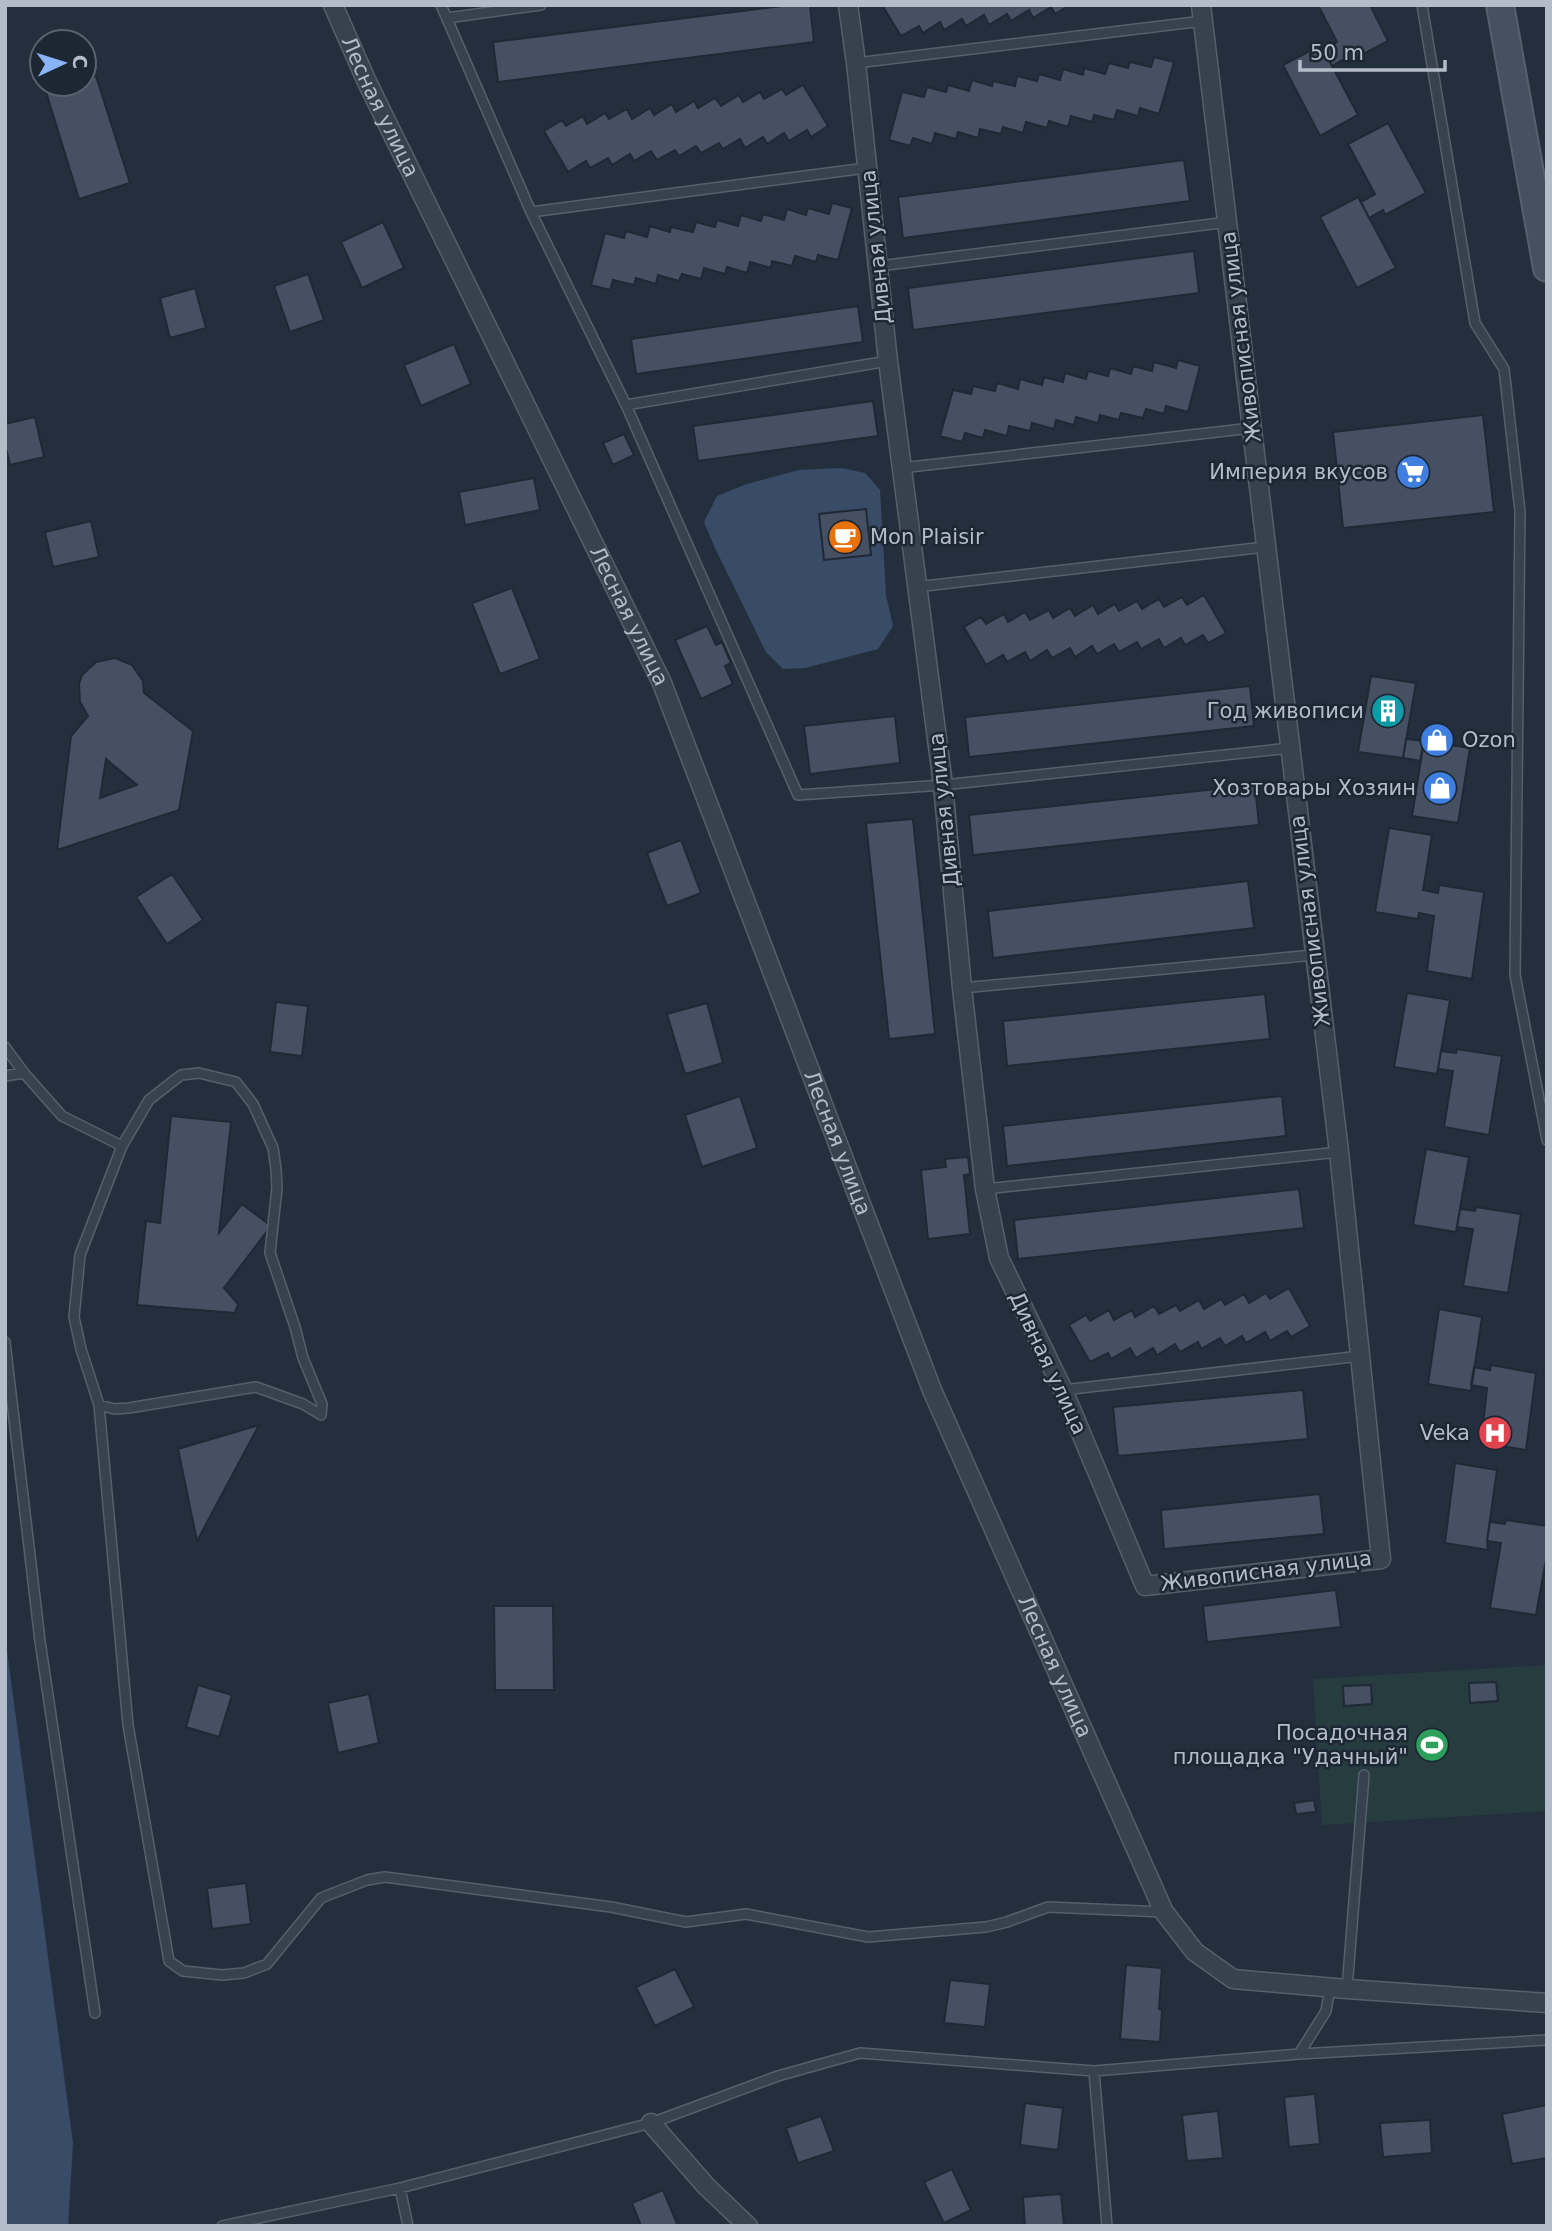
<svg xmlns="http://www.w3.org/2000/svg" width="1552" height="2231" font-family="'DejaVu Sans',sans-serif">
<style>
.green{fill:#263c3f}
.water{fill:#394c67}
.building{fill:#455162;stroke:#1f2835;stroke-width:2;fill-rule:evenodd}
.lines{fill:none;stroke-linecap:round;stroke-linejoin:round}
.service-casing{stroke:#565f6c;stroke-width:12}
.minor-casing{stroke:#565f6c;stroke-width:21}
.secondary-casing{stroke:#565f6c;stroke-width:30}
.service{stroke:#38414e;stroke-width:9}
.minor{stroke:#38414e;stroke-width:18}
.secondary{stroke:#465061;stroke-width:26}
.labels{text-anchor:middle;stroke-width:5;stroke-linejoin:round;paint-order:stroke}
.street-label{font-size:21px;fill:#b4bcc9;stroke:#1d2633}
.poi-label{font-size:21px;fill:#b4bcc9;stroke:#1d2633;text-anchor:end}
</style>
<rect width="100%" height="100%" fill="#242f3e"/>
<path class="green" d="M1547 1665V1811L1322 1825 1313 1679Z"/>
<path class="water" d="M841 468 865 473 880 490 886 595 893 626 878 649 805 668 783 669 766 652 715 548 704 522 717 496 747 484 799 470Z
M5 1636 73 2143 68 2226H5Z"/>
<path class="building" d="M790 5H810L814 42 498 82 493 42Z
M882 5H1070L1055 14 1051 7 1033 18 1029 10 1011 21 1007 14 989 25 984 15 966 26 962 19 944 30 940 22 923 33 919 26 901 36Z
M1318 5H1370L1388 41 1348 62 1346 58 1332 66 1324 50 1337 42Z
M1321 45 1358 115 1320 136 1283 65Z
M1154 57 1174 62 1159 114 1140 108 1138 116 1117 110 1114 120 1094 115 1092 122 1071 116 1068 127 1049 121 1047 128 1026 122 1023 133 1003 127 1001 134 980 129 978 138 958 132 956 139 935 133 932 144 913 138 910 146 889 140 902 92 924 97 927 87 946 92 948 85 969 91 972 80 992 86 993 81 1015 86 1017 76 1037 81 1039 74 1060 80 1063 69 1083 75 1084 68 1105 74 1109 63 1128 68 1130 62 1151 67Z
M96 76 130 183 79 199 46 92 70 84H84V80Z
M803 85 828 126 811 137 807 130 789 141 784 133 767 144 763 137 745 148 740 139 723 149 719 143 701 153 696 146 679 156 675 150 657 160 651 151 634 161 630 154 612 165 608 158 590 168 586 161 568 172 544 131 562 120 566 126 583 116 587 124 605 113 609 119 627 109 632 119 650 108 654 115 672 104 676 112 694 101 698 108 715 98 721 106 739 95 743 102 760 92 764 99 782 89 786 95Z
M1388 123 1426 193 1385 215 1383 210 1369 218 1361 202 1375 194 1348 144Z
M1184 160 1190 201 903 238 898 197Z
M1358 197 1396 268 1357 288 1320 217Z
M832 203 852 208 838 260 818 255 816 262 795 256 792 266 772 261 771 268 750 262 747 273 727 267 725 274 704 268 701 279 682 274 679 281 658 275 656 284 636 278 634 285 613 280 610 290 591 285 605 233 624 238 626 231 647 237 650 226 670 232 671 227 693 232 696 222 715 227 717 220 738 226 741 215 761 221 763 214 784 220 787 209 806 215 808 208 829 214Z
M383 222 404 268 362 288 341 242Z
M1194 251 1199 293 913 330 908 288Z
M308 274 324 320 290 332 274 286Z
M195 288 206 328 170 338 160 298Z
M858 306 863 342 636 374 631 339Z
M454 344 471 384 421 406 404 365Z
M1178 360 1200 366 1188 412 1166 406 1164 414 1146 409 1143 418 1121 413 1119 420 1100 415 1098 423 1076 417 1074 425 1056 420 1054 429 1032 423 1030 431 1009 426 1007 436 985 430 983 438 965 433 962 442 940 436 953 390 971 394 973 386 995 391 997 383 1018 389 1020 379 1042 385 1044 377 1063 382 1065 373 1086 379 1088 371 1108 376 1110 368 1131 374 1133 366 1152 371 1154 362 1176 368Z
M873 401 878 436 698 461 693 426Z
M1483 415 1494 512 1343 528 1333 432Z
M35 417 44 457 10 465 5 444V424Z
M624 434 634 455 613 465 603 443Z
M534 478 540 510 465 525 459 492Z
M866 509 871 555 824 560 819 514Z
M91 521 99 557 53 567 45 532Z
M512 588 540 659 500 674 472 603Z
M1204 595 1226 633 1208 643 1203 635 1185 645 1181 638 1164 648 1159 639 1141 649 1137 642 1119 652 1114 644 1097 654 1092 646 1075 657 1070 648 1052 658 1047 650 1030 661 1025 652 1007 662 1003 655 986 665 964 627 981 617 986 624 1004 614 1008 622 1025 612 1030 620 1049 610 1053 618 1070 608 1075 616 1093 605 1098 614 1115 604 1119 611 1137 601 1142 609 1159 599 1164 607 1182 597 1187 605Z
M707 626 716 645 722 642 731 663 725 666 733 684 701 699 675 640Z
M115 658 132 665 143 681 144 693 193 731 179 810 57 850 71 736 88 716 80 702 79 684 82 675 96 662ZM106 759 137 785 100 798Z
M1371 676 1416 683 1403 758 1358 752Z
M1250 686 1254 726 969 757 965 717Z
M895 716 900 763 810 774 804 726Z
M1406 739 1424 741 1420 761 1403 758Z
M1424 741 1470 748 1458 823 1412 816Z
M1255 785 1259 825 973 855 969 815Z
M913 819 935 1034 889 1039 866 823Z
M1389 828 1432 835 1423 890 1438 893 1439 885 1484 892 1472 979 1427 971 1434 916 1419 913 1418 919 1375 912Z
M681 840 701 893 667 906 647 853Z
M172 874 203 920 167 944 136 897Z
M1248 881 1254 928 993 958 988 911Z
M1407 993 1450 1000 1437 1074 1394 1067Z
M1265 994 1270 1039 1007 1066 1003 1021Z
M276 1002 308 1006 302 1056 270 1052Z
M707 1003 723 1063 685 1074 667 1014Z
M1457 1049 1502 1056 1489 1135 1444 1127 1453 1071 1438 1069 1441 1051 1456 1053Z
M740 1096 757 1148 702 1167 685 1115Z
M1282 1096 1286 1136 1007 1166 1003 1126Z
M171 1116 231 1122 219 1233 242 1204 271 1226 224 1288 238 1304 235 1313 137 1305 146 1221 160 1223Z
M1426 1149 1469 1157 1456 1232 1413 1225Z
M968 1157 970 1174 964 1175 970 1234 928 1239 921 1170 946 1167 945 1159Z
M1299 1189 1304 1228 1018 1259 1014 1220Z
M1476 1207 1521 1214 1508 1293 1463 1286 1473 1229 1457 1227 1460 1209 1475 1211Z
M1289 1288 1310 1326 1291 1337 1287 1331 1270 1341 1265 1332 1246 1343 1242 1336 1225 1346 1220 1338 1201 1349 1198 1342 1180 1352 1175 1344 1157 1355 1153 1348 1136 1358 1130 1348 1111 1359 1108 1353 1090 1362 1069 1325 1086 1315 1090 1321 1109 1310 1114 1320 1132 1310 1135 1317 1154 1306 1159 1314 1176 1305 1180 1311 1199 1300 1204 1309 1221 1299 1225 1305 1244 1294 1249 1303 1266 1293 1270 1299Z
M1439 1309 1482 1317 1471 1391 1428 1384Z
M1491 1365 1536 1373 1526 1450 1481 1443 1487 1388 1471 1385 1474 1367 1490 1370Z
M1303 1390 1308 1439 1118 1456 1113 1407Z
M259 1425 197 1541 178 1449Z
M1455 1463 1497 1470 1487 1541 1488 1550 1445 1543Z
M1320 1494 1324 1534 1164 1549 1161 1510Z
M1506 1520 1547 1526V1554L1536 1615 1490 1608 1501 1543 1487 1541 1490 1522 1505 1524Z
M1336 1590 1341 1627 1207 1642 1203 1606Z
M494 1606H553L554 1690H495Z
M1496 1682 1498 1701 1470 1703 1469 1683Z
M198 1685 232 1695 219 1737 186 1727Z
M1371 1685 1372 1704 1344 1706 1343 1686Z
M369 1694 379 1743 338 1753 328 1703Z
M1314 1800 1316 1812 1296 1814 1294 1803Z
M246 1883 251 1924 212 1929 207 1888Z
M1126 1965 1162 1968 1159 2009H1162L1160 2042 1120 2039Z
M675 1969 694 2007 655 2026 636 1987Z
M950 1980 990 1984 985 2027 944 2023Z
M1315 2094 1320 2144 1289 2147 1284 2097Z
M1025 2103 1063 2108 1058 2150 1020 2145Z
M1547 2105V2158L1512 2164 1502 2114Z
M1218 2111 1223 2158 1187 2161 1182 2115Z
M821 2116 834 2151 798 2163 786 2128Z
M1430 2120 1432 2153 1383 2157 1380 2123Z
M952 2169 971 2210 944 2223 924 2182Z
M663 2190 678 2226H641L632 2203Z
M1061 2194 1064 2226H1025L1023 2197Z"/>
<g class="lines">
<g class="service-casing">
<path id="service" d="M441 5 531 212 626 405 798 795 943 785 1290 748
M1422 5 1475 323 1504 369 1520 511 1515 975 1547 1140
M447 18 541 5
M856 63 1203 21
M531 212 866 168
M879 266 1228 222
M626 405 888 361
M901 468 1252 428
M916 587 1265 547
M962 988 1314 955
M5 1047 24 1073 62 1116 122 1146 149 1100 181 1075 199 1073 236 1082 253 1104 273 1148 276 1169 277 1188 270 1253 295 1327 303 1358 322 1404 321 1415 303 1404 256 1387 129 1408 114 1409 99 1405
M5 1076 24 1073
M122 1146 80 1255 74 1317 81 1349 99 1405 128 1725 169 1961 183 1971 222 1975 244 1973 267 1964 321 1898 367 1880 385 1877 611 1907 686 1922 746 1914 868 1937 986 1927 1007 1922 1048 1907 1164 1912
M985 1189 1339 1152
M5 1342 40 1641 95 2013
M1063 1390 1361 1356
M1347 1989 1364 1775
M1299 2054 1326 2011 1330 1988
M1094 2071 1107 2226
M400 2188 408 2226
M222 2226 400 2188 651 2123 778 2076 860 2053 1094 2071 1299 2054 1547 2040"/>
</g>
<g class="minor-casing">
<g id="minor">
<path id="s1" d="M333 5 367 82 662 683 932 1390 1164 1912 1195 1952 1233 1979 1347 1989 1547 2003"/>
<path d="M848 5 856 63 888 361 943 785 962 988 985 1189 999 1258 1063 1390 1145 1586 1381 1559 1339 1152 1201 5"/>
<path d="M651 2123 706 2186 748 2226"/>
</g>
</g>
<g class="secondary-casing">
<path id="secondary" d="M1500 5 1547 268"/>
</g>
<use href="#service" class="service"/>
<use href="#minor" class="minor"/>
<use href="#secondary" class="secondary"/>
</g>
<defs>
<g id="supermarket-disc" transform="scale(1.75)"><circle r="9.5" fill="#3f7fe0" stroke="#1d2633"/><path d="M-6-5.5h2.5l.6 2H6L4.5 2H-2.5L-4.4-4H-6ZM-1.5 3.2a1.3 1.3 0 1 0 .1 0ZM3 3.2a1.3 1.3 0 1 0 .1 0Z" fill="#fff"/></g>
<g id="cafe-disc" transform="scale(1.75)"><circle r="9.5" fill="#e8710a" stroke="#1d2633"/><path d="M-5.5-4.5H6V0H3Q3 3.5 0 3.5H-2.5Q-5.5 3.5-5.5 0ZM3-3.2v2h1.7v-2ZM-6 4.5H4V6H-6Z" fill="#fff"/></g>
<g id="building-disc" transform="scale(1.75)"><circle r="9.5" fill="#0f9aa8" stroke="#1d2633"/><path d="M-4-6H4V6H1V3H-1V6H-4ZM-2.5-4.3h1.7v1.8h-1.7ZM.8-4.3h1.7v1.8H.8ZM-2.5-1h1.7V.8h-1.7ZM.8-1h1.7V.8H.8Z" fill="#fff"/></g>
<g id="shop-disc" transform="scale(1.75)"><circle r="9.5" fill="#3f7fe0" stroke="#1d2633"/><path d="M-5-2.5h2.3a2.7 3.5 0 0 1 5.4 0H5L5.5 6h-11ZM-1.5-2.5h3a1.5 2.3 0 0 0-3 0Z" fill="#fff"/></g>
<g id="hospital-disc" transform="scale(1.75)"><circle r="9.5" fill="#e0444e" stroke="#1d2633"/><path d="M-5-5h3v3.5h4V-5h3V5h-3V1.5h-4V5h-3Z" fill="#fff"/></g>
<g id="stadium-disc" transform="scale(1.75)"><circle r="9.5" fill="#2e9e5b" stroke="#1d2633"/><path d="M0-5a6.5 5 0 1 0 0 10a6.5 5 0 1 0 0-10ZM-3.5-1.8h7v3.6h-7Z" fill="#fff"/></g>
</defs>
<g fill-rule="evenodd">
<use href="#supermarket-disc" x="1413" y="472"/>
<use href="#cafe-disc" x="845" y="537"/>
<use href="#building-disc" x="1388" y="711"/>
<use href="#shop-disc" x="1437" y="740"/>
<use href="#shop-disc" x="1440" y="788"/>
<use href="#hospital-disc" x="1495" y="1433"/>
<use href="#stadium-disc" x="1432" y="1745"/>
</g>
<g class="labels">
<g class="street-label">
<text dy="7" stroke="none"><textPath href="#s1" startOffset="112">Лесная улица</textPath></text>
<text transform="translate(876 247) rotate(-96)" y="7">Дивная улица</text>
<text transform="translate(1241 337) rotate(-97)" y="7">Живописная улица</text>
<text dy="7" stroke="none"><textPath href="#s1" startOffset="679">Лесная улица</textPath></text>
<text transform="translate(944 810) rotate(-96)" y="7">Дивная улица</text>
<text transform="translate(1310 921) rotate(-97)" y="7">Живописная улица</text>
<text dy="7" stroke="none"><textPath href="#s1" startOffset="1246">Лесная улица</textPath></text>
<text transform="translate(1048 1363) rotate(65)" y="7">Дивная улица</text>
<text transform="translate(1266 1571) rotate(-7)" y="7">Живописная улица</text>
<text dy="7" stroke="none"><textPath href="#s1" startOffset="1813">Лесная улица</textPath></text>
</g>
<g class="poi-label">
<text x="1388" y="479">Империя вкусов</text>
<text x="870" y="544" text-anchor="start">Mon Plaisir</text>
<text x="1364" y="718">Год живописи</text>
<text x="1462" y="747" text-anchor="start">Ozon</text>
<text x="1416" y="795">Хозтовары Хозяин</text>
<text x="1470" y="1440">Veka</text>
<text x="1408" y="1740">Посадочная<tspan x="1408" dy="24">площадка "Удачный"</tspan></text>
</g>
</g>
<rect width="1552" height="2231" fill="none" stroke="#b4bcc9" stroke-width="14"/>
<g transform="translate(63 63) rotate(86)"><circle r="33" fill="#1d2633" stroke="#59626f" stroke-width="2"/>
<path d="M0-5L12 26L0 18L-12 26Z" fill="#8ab4f8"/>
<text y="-10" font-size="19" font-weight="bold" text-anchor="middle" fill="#b4bcc9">С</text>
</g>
<path d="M1300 60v10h145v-10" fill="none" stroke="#b4bcc9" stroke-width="3.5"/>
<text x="1310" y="60" font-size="21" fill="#b4bcc9" stroke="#1d2633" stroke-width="5" paint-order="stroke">50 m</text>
</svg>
